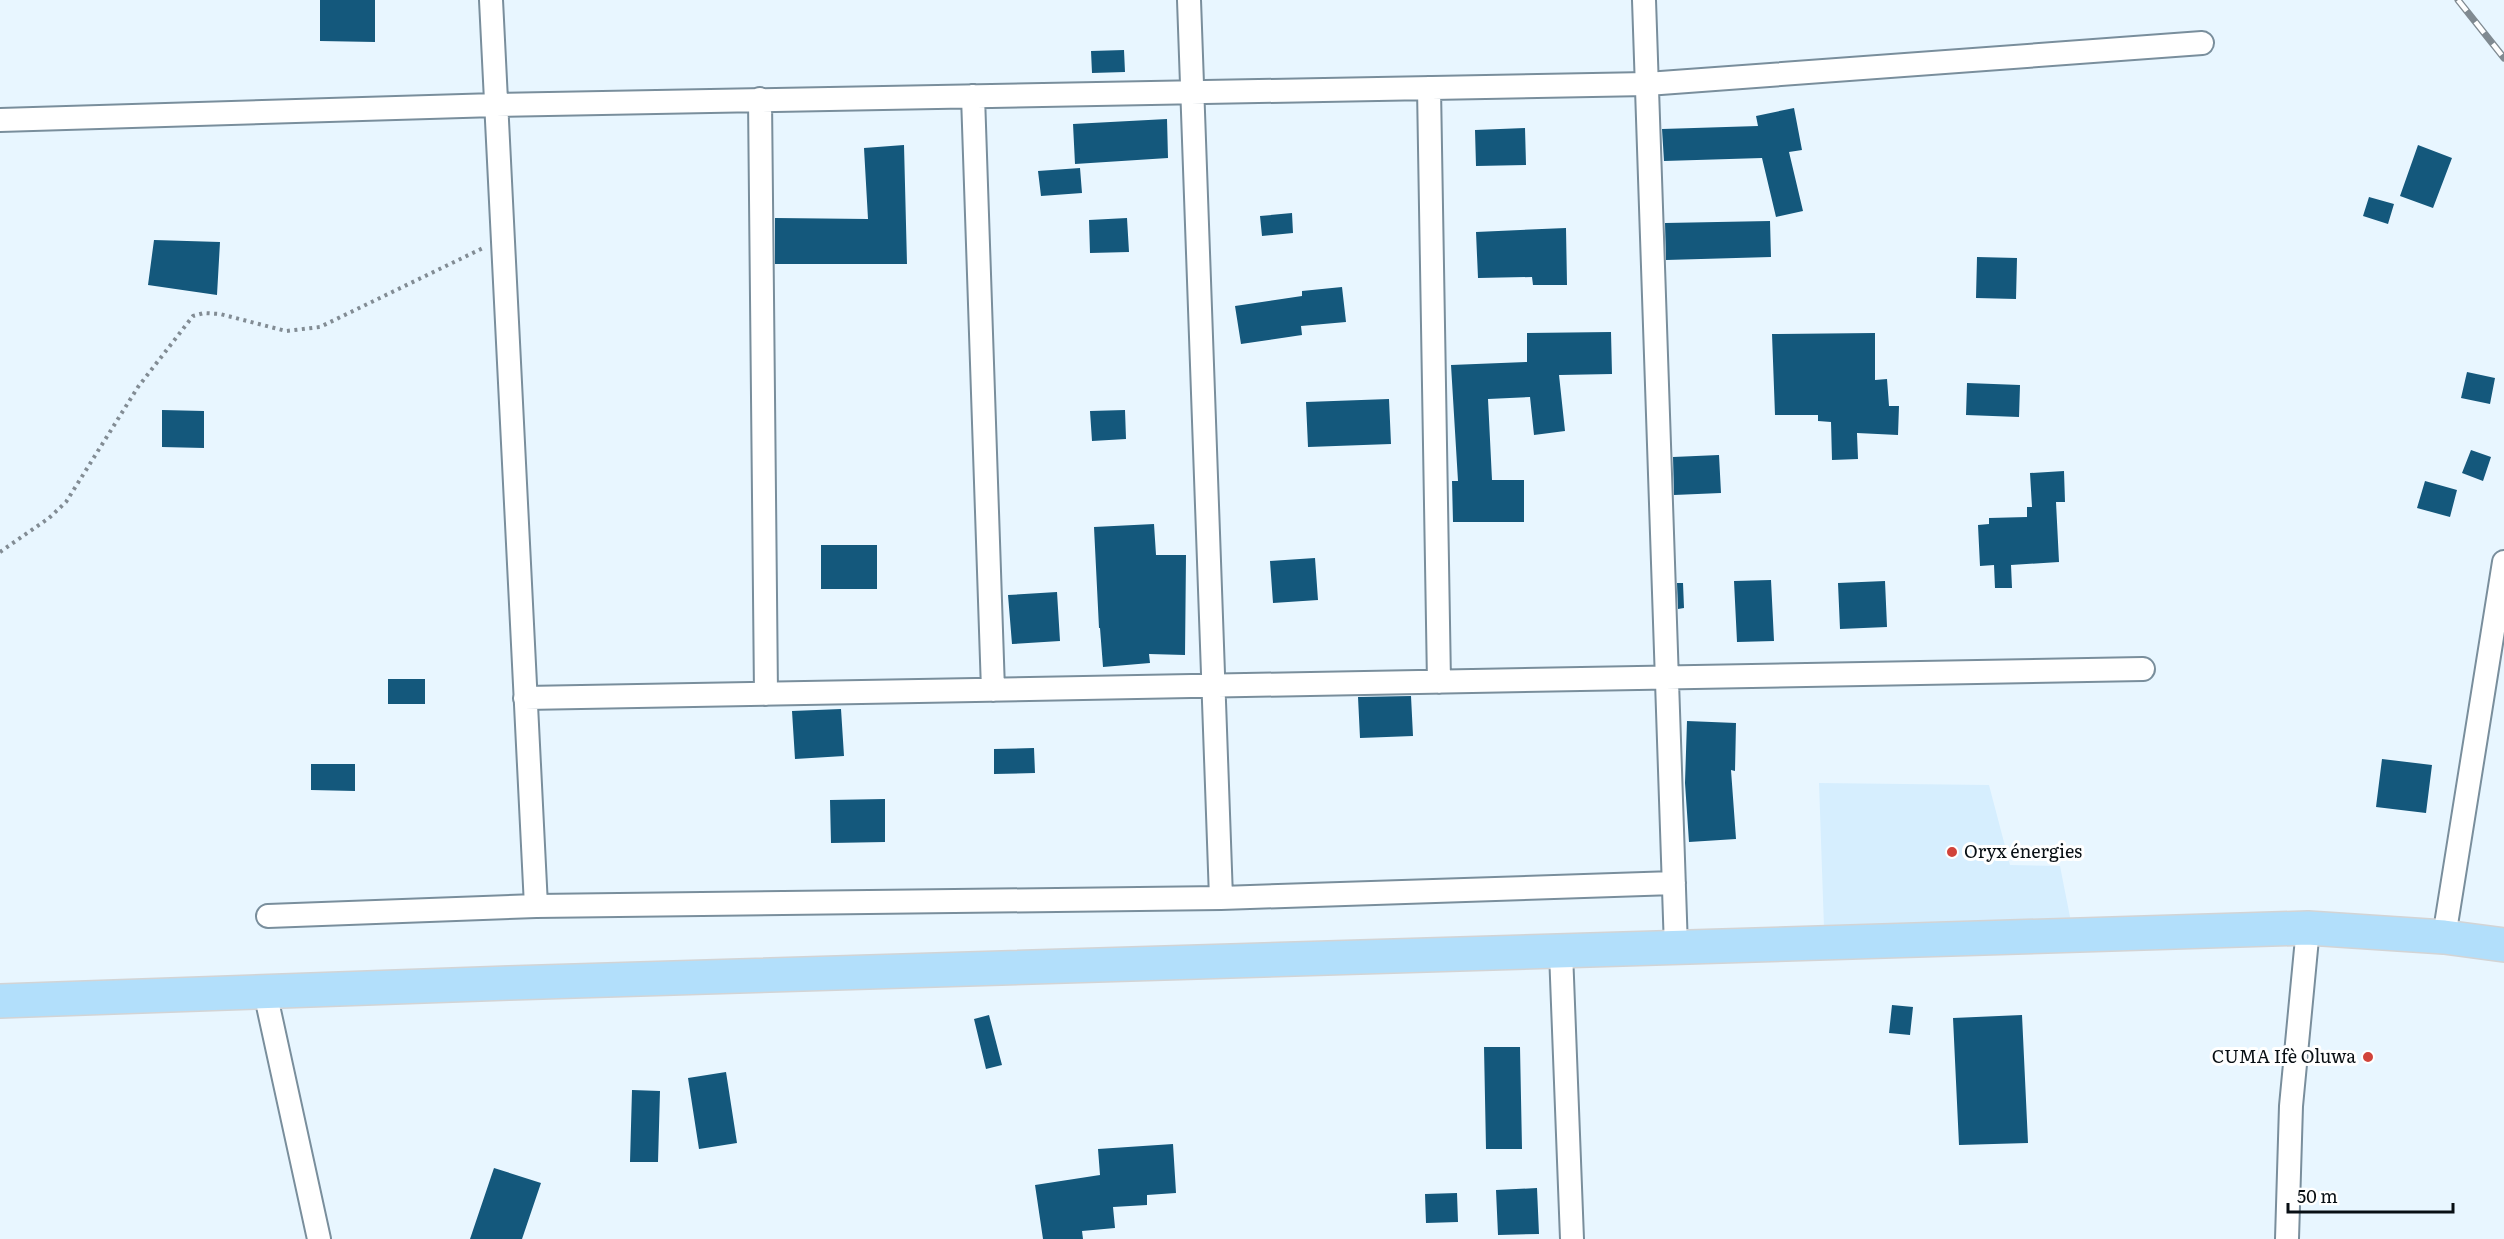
<svg xmlns="http://www.w3.org/2000/svg" width="2504" height="1239" font-family="Literata,serif">
<style>
.built{fill:#d6eefe}
.building{fill:#14587c}
.lines{fill:none;stroke-linecap:round;stroke-linejoin:round}
.street-casing{stroke:#798e9c;stroke-width:26}
.primary-casing{stroke:#d3d4d5;stroke-width:36}
.path{stroke:#828c94;stroke-width:4;stroke-dasharray:3 4.5;stroke-linecap:butt}
.street{stroke:#fff;stroke-width:22}
.primary{stroke:#b2dffb;stroke-width:33}
.rail-casing{stroke:#808a91;stroke-width:7}
.rail{stroke:#fff;stroke-width:4.5;stroke-dasharray:14;stroke-linecap:butt}
.poi-dot{fill:#d1433a;stroke:#fff;stroke-width:2}
.labels{text-anchor:middle;stroke-width:6;stroke-linejoin:round;paint-order:stroke}
.poi-label{font-size:18px;fill:#080f14;stroke:#fff;text-anchor:start}
</style>
<rect width="100%" height="100%" fill="#e8f6ff"/>
<path class="built" d="M1819 783 1989 785 2010 865 2060 866 2071 922 1824 928Z"/>
<path class="building" d="M320 0H375V42L320 41Z
M1124 50 1125 72 1092 73 1091 51Z
M1794 108 1802 150 1789 152 1803 211 1776 217 1762 158 1664 161 1662 129 1758 126 1756 116Z
M1167 119 1168 158 1075 164 1073 124Z
M1525 128 1526 165 1476 166 1475 130Z
M904 145 907 264H775V218L868 219 864 148Z
M2418 145 2452 158 2433 208 2400 196Z
M1080 168 1082 193 1041 196 1038 171Z
M2369 197 2394 204 2388 224 2363 216Z
M1292 213 1293 233 1262 236 1260 216Z
M1127 218 1129 252 1090 253 1089 220Z
M1770 221 1771 257 1666 260 1665 223Z
M1566 228 1567 285H1533L1532 277 1478 278 1476 232Z
M154 240 220 242 217 295 148 285Z
M1977 257 2017 258 2016 299 1976 298Z
M1342 287 1346 322 1301 326 1302 335 1241 344 1235 306 1302 296V291Z
M1611 332 1612 374 1559 375 1565 431 1534 435 1530 397 1488 399 1492 480H1524V522H1453L1452 481H1458L1451 365 1527 362V333Z
M1875 333V380L1887 379 1889 406H1899L1898 435 1857 433 1858 459 1832 460 1831 422 1818 421V415H1775L1772 334Z
M2467 372 2495 378 2490 404 2461 398Z
M1967 383 2020 385 2019 417 1966 415Z
M1389 399 1391 444 1308 447 1306 402Z
M162 410 204 411V448L162 447Z
M1125 410 1126 439 1092 441 1090 411Z
M2471 450 2491 457 2483 481 2462 473Z
M1719 455 1721 493 1674 495 1673 457Z
M2064 471 2065 502H2056L2059 562 2011 565 2012 588H1995L1994 565 1980 566 1978 525 1989 524V518L2027 517V507H2032L2030 473Z
M2425 481 2457 490 2450 517 2417 508Z
M1154 524 1156 555H1186L1185 655 1149 654 1150 663 1103 667 1100 628H1099L1094 527Z
M821 545H877V589H821Z
M1315 558 1318 600 1273 603 1270 561Z
M1771 580 1774 641 1737 642 1734 581Z
M1885 581 1887 627 1840 629 1838 583Z
M1677 583H1683L1684 608 1678 609Z
M1057 592 1060 641 1012 644 1008 595Z
M388 679H425V704H388Z
M1411 696 1413 736 1360 738 1358 697Z
M841 709 844 756 795 759 792 711Z
M1687 721 1736 723 1735 771 1731 770 1736 839 1689 842 1685 783Z
M1034 748 1035 773 994 774V749Z
M2382 759 2432 765 2426 813 2376 807Z
M311 764H355V791L311 790Z
M885 799V842L831 843 830 800Z
M1892 1005 1913 1007 1910 1035 1889 1033Z
M989 1015 1002 1065 986 1069 974 1019Z
M2022 1015 2028 1143 1959 1145 1953 1018Z
M1484 1047H1520L1522 1149H1486Z
M726 1072 737 1143 699 1149 688 1078Z
M632 1090 660 1091 658 1162H630Z
M1173 1144 1176 1193 1147 1195V1205L1113 1207 1115 1228 1082 1231 1083 1239H1043L1035 1185 1100 1175 1098 1149Z
M494 1168 541 1183 522 1239H470Z
M1537 1188 1539 1234 1498 1235 1496 1190Z
M1457 1193 1458 1222 1426 1223 1425 1194Z"/>
<g class="lines">
<g class="street-casing">
<path id="street" d="M491 0 536 906
M1189 0 1221 898
M1644 0 1676 948
M1429 88 1439 682
M973 96 993 690
M760 99 766 694
M0 120 496 105 1647 84 2202 43
M525 698 2143 669
M268 916 536 906 1221 898 1674 883
M2444 937 2504 562
M1561 952 1572 1239
M265 992 319 1239
M2287 1239 2291 1106 2308 928"/>
</g>
<g class="primary-casing">
<path id="primary" d="M0 1001 509 983 2308 928 2444 937 2504 945"/>
</g>
<path class="path" d="M0 552 49 518 66 502 138 387 193 316 204 313 220 314 286 331 320 327 483 248"/>
<use href="#street" class="street"/>
<use href="#primary" class="primary"/>
<g class="rail-casing">
<path id="rail" d="M2458 0 2504 58"/>
</g>
<use href="#rail" class="rail"/>
</g>
<g class="poi-dot">
<circle cx="1952" cy="852" r="6"/>
<circle cx="2368" cy="1057" r="6"/>
</g>
<g class="labels">
<g class="poi-label">
<text x="1964" y="858">Oryx énergies</text>
<text x="2356" y="1063" text-anchor="end">CUMA Ifè Oluwa</text>
</g>
</g>
<path d="M2288 1203v9h165v-9" fill="none" stroke="#080f14" stroke-width="3"/>
<text x="2297" y="1203" font-size="18" fill="#080f14" stroke="#ffffff" stroke-width="4.5" paint-order="stroke">50 m</text>
</svg>
